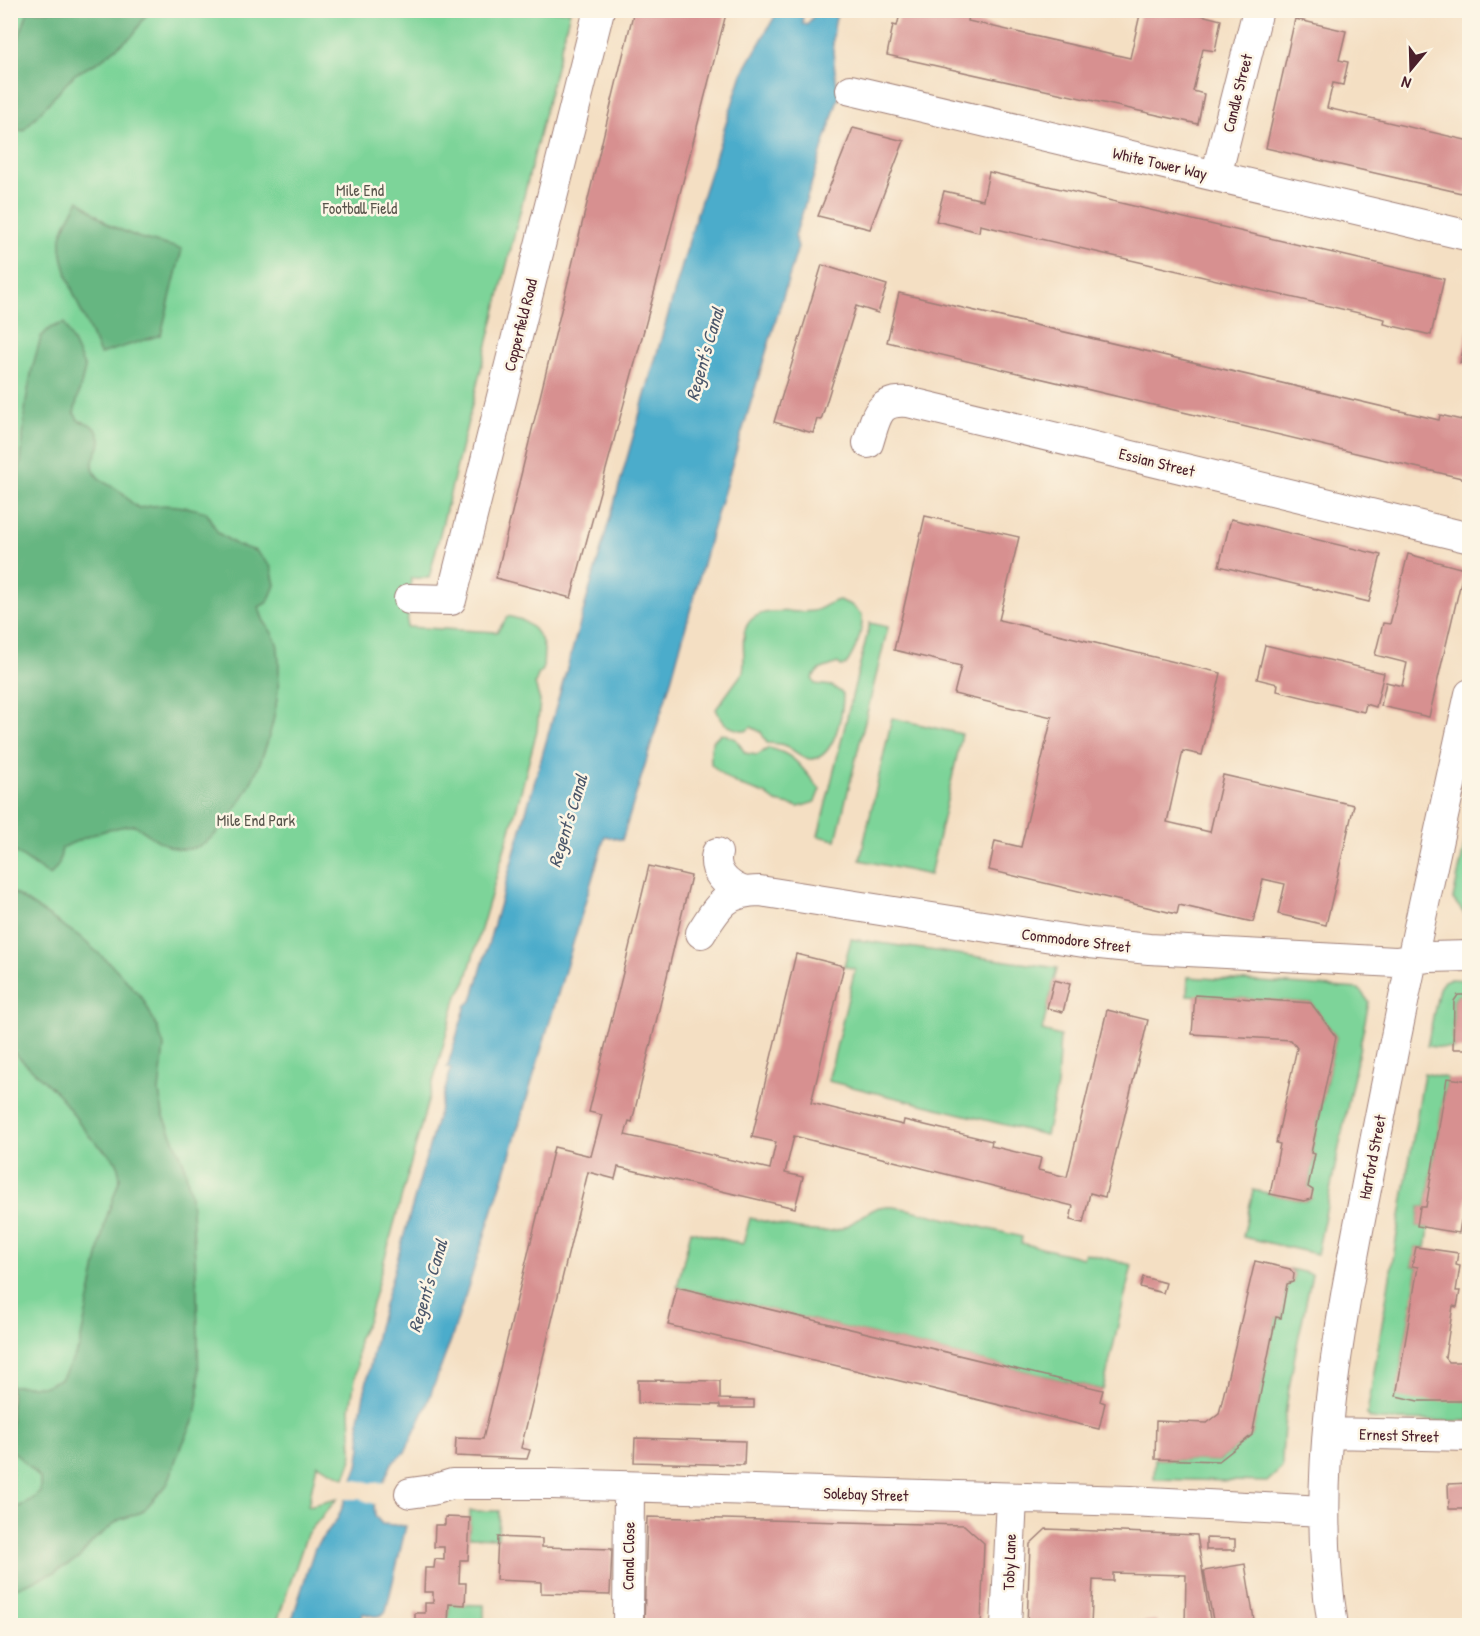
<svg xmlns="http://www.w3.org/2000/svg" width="1480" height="1636" font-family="'Patrick Hand',sans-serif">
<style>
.green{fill:#7dd499;stroke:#647a62;stroke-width:1.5}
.forest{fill:#66b681;stroke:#586a56;stroke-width:1.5}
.water{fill:#4caccb;stroke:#4b667b;stroke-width:1.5}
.pier{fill:#f4dfc3}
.building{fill:#d79090}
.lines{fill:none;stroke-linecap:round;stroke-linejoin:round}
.minor-casing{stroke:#9f7f77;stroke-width:32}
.minor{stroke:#fff;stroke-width:30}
.labels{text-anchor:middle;stroke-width:5;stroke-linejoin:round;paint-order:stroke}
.street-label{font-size:16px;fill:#4a1f2b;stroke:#fcf5e5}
.park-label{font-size:16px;fill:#59554c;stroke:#fcf5e5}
.water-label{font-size:18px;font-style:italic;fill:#4b576b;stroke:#fcf5e5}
</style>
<rect width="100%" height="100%" fill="#fcf5e5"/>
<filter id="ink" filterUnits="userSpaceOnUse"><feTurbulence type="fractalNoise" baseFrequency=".0167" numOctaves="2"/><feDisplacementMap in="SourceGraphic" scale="12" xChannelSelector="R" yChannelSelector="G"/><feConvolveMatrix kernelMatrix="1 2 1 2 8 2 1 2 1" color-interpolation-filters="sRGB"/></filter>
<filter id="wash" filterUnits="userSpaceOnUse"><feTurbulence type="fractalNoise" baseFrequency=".008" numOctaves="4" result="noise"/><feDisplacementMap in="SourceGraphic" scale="24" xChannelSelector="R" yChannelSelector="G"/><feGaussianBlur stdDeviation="1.35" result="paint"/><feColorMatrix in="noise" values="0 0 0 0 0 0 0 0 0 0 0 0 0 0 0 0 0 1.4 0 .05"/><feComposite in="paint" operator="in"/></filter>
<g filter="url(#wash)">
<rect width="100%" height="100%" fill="#f4dfc3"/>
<path class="green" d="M11 11H570L429 578H411L407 627 497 632 508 616 522 620 534 629 541 639 544 649 543 670 538 675 535 684 540 701 537 730 518 803 465 984 456 999 368 1319 358 1340 357 1367 350 1409 352 1459 345 1478 317 1464 308 1506 337 1499 307 1534 276 1625H11Z
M839 600 851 605 862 615C863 632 855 651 846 665L841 666 838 663 819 670 812 678 815 684 832 686 843 694C843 712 835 760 810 759 801 758 794 750 786 746 780 743 773 744 767 743L761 732 751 727 746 731C728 728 723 725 716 709L743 672C746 658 741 644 745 630 754 602 791 615 813 611 822 609 829 602 839 600Z
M870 623 888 627 836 840 818 836Z
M892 718 962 734 930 875 860 860Z
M722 733 736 739 745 753 757 755 769 748C798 755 801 769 820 789L815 802 799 807 776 802 765 794 741 786 725 777 711 764C711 749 708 742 722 733Z
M1469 823V920L1453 899Z
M851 939 1057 968 1042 1031 1060 1036 1057 1086 1046 1135 828 1081 855 969 844 966Z
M1188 977 1359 989 1369 1002 1317 1254 1243 1237 1253 1190 1304 1201 1311 1199 1308 1187 1315 1154 1311 1153 1336 1037 1311 1003 1187 995Z
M1449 979 1469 980V998L1465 995H1458L1454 1001 1453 1049 1427 1046 1439 988 1444 981Z
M1424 1073 1447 1078 1426 1207H1420L1417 1226 1429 1228 1426 1248 1416 1247 1412 1266 1418 1267 1396 1396 1469 1401V1421L1377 1420 1370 1418 1367 1414Z
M879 1207H893L907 1209 1022 1237 1021 1243 1083 1258 1085 1253 1132 1265 1103 1390 677 1287 691 1231 743 1244 750 1218C775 1223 824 1240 847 1226 858 1219 867 1212 879 1207Z
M1290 1269 1312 1274C1299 1338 1282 1402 1282 1468L1267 1482 1154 1479 1155 1459 1219 1461 1252 1435 1276 1317 1281 1318 1287 1284 1293 1282 1294 1274Z
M470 1511H499L498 1538 469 1537Z
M449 1604 484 1605V1625L448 1626Z"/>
<path class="forest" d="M28 11H149L133 35 98 62 75 74 23 131 11 127V61Z
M79 200 109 225 140 238 182 249 161 335 100 354C88 325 58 268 61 238 63 226 73 211 79 200Z
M64 323 85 368 74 413 79 421C89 422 100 429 100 442 99 453 88 461 95 473 101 483 109 484 118 490 126 495 128 502 139 508 162 503 183 505 206 512L218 533 237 545 256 551 271 567 275 585 268 602 259 607C261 613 262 619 266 624 271 632 277 638 278 648 284 711 262 778 222 827 212 839 196 852 179 849 164 847 148 834 135 825 110 827 84 837 62 848L59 864 50 876 11 849 10 494 21 462 26 401 32 369 41 337 50 328Z
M11 891 79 936 116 969 143 999 157 1027 164 1046 159 1092 163 1114 184 1163 191 1196 197 1290 199 1392 195 1417 176 1459 171 1475 166 1486 142 1512 119 1520 94 1540 78 1559 51 1574 11 1590V1510L29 1502 40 1492V1478L11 1449V1386H45L62 1378 79 1348 105 1222 120 1178 117 1162 90 1137 59 1095 11 1050Z"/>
<path class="water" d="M778 11H802L803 24 807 25 817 11H838C829 37 834 69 839 96L795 236 798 247 712 531 672 677 622 840 605 836 505 1172 451 1340 426 1407 405 1452 392 1463 374 1504 375 1516 382 1524 406 1526 386 1611C379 1619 372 1616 363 1613L360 1625 290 1626 315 1547 338 1518 358 1466 361 1447 359 1419 378 1327 451 1069 447 1068 466 1005 472 1001 697 213 742 74Z"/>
<path class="pier" d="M350 1479 373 1483 387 1482 377 1505 359 1499H343Z"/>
<g id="blocks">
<path class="building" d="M10 10H16L11 25H10Z
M634 10H727L660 271 571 598 496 578Z
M901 10H970L968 21 1130 58 1141 10H1181L1221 20 1215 51 1203 49 1193 91 1204 94 1198 124 887 55 893 25 897 26Z
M1295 19 1346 31 1339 60 1348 62 1343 85 1333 83 1327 108 1470 141V178L1466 194 1266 148Z
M853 128 904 141 870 229 818 216Z
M989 172 1444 279 1431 335 1384 324 1385 319 980 225 979 232 936 221 944 191 983 200Z
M822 265 887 285 878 313 856 306 821 420 817 419 813 433 774 422Z
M899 293 1439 420 1440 415 1470 422V480L887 342Z
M1469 326H1470V366L1460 363Z
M925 516 1019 537 999 620 1221 673 1202 755 1183 751 1167 822 1210 832 1223 775 1354 805 1326 925 1278 914 1285 884 1263 879 1253 922 1179 905 1177 914 989 870 995 841 1021 847 1052 717 954 694 961 666 894 650Z
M1231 519 1381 555 1369 602 1219 566Z
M1408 554 1464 569 1429 717 1381 706 1386 682 1402 686 1407 663 1375 655 1383 623 1390 624Z
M1265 645 1384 673 1376 707 1366 704 1364 712 1277 691 1278 684 1257 679Z
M649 866 691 876 632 1122 629 1121 625 1135 770 1169 776 1142 752 1137 796 954 844 966 811 1103 903 1125 904 1120 992 1141 991 1146 1041 1158 1038 1170 1067 1177 1107 1010 1148 1020 1105 1197 1090 1193 1083 1223 1070 1220 1073 1206 794 1136 785 1173 803 1177 795 1208 618 1167 615 1179 588 1172 521 1448 530 1450 527 1459 455 1456 456 1438 483 1439 554 1147 591 1156 602 1115 589 1112Z
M1054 980 1070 984 1063 1012 1047 1008Z
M1195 995 1311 1003 1336 1037 1311 1153 1315 1154 1308 1187 1313 1190 1311 1199 1304 1201 1270 1194 1280 1144 1276 1143 1297 1048 1291 1040 1192 1034Z
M1458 995H1465L1470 998V1049H1453L1454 1001Z
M1447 1078 1470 1081V1195H1467L1463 1221H1461L1459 1233 1417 1226 1420 1207H1426Z
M1416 1247 1458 1253 1456 1265 1460 1266 1456 1291H1460L1457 1307 1453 1306 1445 1357 1449 1362H1470V1401H1418L1396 1396 1418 1267 1412 1266Z
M1255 1261 1290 1269 1294 1274 1293 1282 1287 1284 1281 1318 1276 1317 1252 1435 1219 1461 1155 1459 1156 1421 1207 1423 1219 1414Z
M1143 1277 1166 1283 1163 1293 1140 1287Z
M677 1287 1103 1390 1100 1401 1105 1403 1099 1429 668 1325Z
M638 1380 720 1381V1399L754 1400V1408H720V1405L638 1403Z
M635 1438 745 1441 744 1465 634 1462Z
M1470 1483V1509H1449L1448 1484Z
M445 1517 470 1518 468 1560H460L459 1583H466L465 1605 449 1604 448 1626H415V1613H425V1603H433V1592H424L425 1568H434L435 1559 444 1560V1547H434L435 1525H445Z
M647 1517 964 1525 984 1543 981 1626H644Z
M1046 1529 1197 1535 1211 1626H1185L1186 1575 1113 1573V1581L1093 1580 1091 1626H1027L1030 1544Z
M498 1537 542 1539V1547L612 1549 610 1595 541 1593V1582L496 1580Z
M1206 1538 1235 1539V1550H1206Z
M1245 1564 1255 1626H1214L1204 1571Z
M1156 1620 1157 1626H1127V1624Z"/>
</g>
</g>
<g filter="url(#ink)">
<use href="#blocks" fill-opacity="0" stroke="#9f7f77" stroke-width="1.5"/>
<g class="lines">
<g class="minor-casing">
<path id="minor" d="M851 90 1470 236
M1216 176 1258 10
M868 443C876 418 877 399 908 402L1470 538
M409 599 451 600 599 10
M717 853C712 871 726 885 742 891
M701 933C718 906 726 891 760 891L1090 943 1149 949 1396 962 1429 957 1470 956
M1328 1433 1470 1436
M410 1493 432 1490 452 1484H552L1130 1501 1323 1511
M628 1626 629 1487
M1006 1626 1012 1498
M1333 1626C1308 1473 1341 1318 1370 1168 1400 1010 1435 852 1470 694"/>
</g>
<use href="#minor" class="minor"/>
</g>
</g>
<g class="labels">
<g class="street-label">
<text transform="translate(1237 93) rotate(-76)" y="6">Candle Street</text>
<text transform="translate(1160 163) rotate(13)" y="6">White Tower Way</text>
<text transform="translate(520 325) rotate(-76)" y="6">Copperfield Road</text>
<text transform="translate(1157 462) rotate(14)" y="6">Essian Street</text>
<text transform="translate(1076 940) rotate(7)" y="6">Commodore Street</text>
<text transform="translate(1372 1157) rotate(-79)" y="6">Harford Street</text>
<text transform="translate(1399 1435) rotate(2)" y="6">Ernest Street</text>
<text transform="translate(866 1494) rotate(2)" y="6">Solebay Street</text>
<text transform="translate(628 1556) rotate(-89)" y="6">Canal Close</text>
<text transform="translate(1009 1562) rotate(-88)" y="6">Toby Lane</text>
</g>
<g class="park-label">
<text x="360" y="196">Mile End<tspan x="360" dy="18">Football Field</tspan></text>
<text x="256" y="826">Mile End Park</text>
</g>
<g class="water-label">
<text transform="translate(705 354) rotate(-74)" y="6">Regent's Canal</text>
<text transform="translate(568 821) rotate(-73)" y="6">Regent's Canal</text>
<text transform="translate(428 1286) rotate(-73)" y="6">Regent's Canal</text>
</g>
</g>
<rect width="1480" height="1636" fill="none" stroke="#fcf5e5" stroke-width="36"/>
<g transform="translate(1411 69) rotate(199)" stroke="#fcf5e5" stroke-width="4.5" paint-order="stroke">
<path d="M0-4.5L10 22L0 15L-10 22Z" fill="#4a1f2b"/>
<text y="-9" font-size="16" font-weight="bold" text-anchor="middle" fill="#4a1f2b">N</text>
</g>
</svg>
